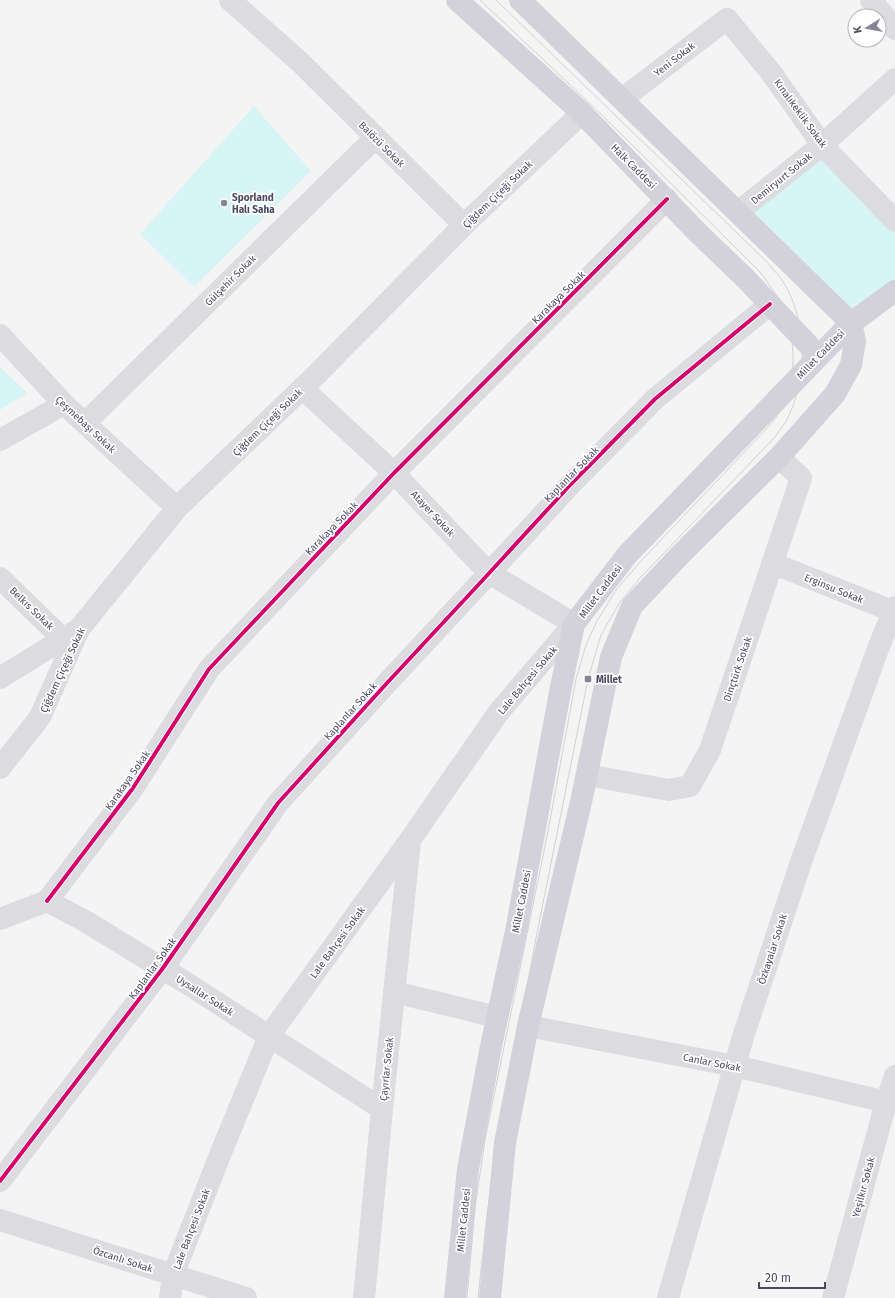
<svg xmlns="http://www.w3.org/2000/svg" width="895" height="1298" font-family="'Fira Sans',sans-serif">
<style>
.green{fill:#d7f5f5}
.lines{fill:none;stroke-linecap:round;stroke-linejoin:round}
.minor{stroke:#dbdbe0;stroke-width:22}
.major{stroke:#d3d2da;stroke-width:22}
.tram{stroke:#d1d0d5;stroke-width:1}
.cycleway-casing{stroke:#fff;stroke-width:6}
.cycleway{stroke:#d6006c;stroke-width:4}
.poi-dot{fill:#868496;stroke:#fff;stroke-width:1.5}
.labels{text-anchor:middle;stroke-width:3.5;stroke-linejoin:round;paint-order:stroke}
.street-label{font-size:10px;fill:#4a4863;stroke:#fff}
.poi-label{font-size:10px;font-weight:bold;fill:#4a4863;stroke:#fff;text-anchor:start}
</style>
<rect width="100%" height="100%" fill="#f4f4f4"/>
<path class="green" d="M254 106 311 171 194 287 140 234Z
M822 145 895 221V291L851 323 738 212Z
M0 367 27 393 0 410Z"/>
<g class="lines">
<path class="minor" d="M230 0 301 63 464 225
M871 0 895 29
M727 19 773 75 822 145 895 221
M622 99 727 19
M738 212 822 145 895 79
M0 335 64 404 177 508
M85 423 376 137
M0 440 64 404
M772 563 895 612
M0 578 63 639
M0 678 79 629
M0 768 40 717 79 629 177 508 311 380 464 225 582 113
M587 775 669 790 690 786 710 750 801 478 779 457
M47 901 133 788 209 669 394 473 667 199
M0 919 47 901 85 921 188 984 382 1109
M394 992 497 1017
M528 1026 735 1066 895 1104
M0 1181 163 968 278 803 387 683 480 583 570 485 655 399 770 304
M0 1220 246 1298
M170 1298 173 1275 220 1155 269 1036 410 840 498 713 574 624 489 573 394 473 302 388
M364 1298 382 1109 410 841
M668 1298 743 1037 801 862 879 646 895 607
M833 1298 886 1102 895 1076"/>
<path class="major" d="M457 0 582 113 698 233 745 278 819 356
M520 0 851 323
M455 1298 468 1169 491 1046 516 931 560 692 574 624 627 555 851 323 895 291
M490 1298 505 1143 528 1026 581 802 611 657 632 606 681 554 779 457 835 394 851 365 855 341 851 323"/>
<path class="tram" d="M467 1298 475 1208 485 1140 547 836 576 679 586 645 597 621 616 590 640 562 768 427C773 421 779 414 782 407 799 373 795 335 780 302 775 292 767 282 761 273L603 116 480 0
M478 1298 487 1215 496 1153 537 933 588 679 601 635 620 602 642 576 775 437C780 429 787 422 790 413 807 374 807 323 785 285 781 277 773 270 768 263L496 0"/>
<g class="cycleway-casing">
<path id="cycleway" d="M47 901 133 788 209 669 394 473 667 199
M0 1181 163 968 278 803 387 683 480 583 570 485 655 399 770 304"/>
</g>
<use href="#cycleway" class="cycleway"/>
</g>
<g class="poi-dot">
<circle cx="224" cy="203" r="4"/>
<rect x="584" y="675" width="8" height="8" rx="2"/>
</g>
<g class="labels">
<g class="street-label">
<text transform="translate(674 59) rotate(-38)" y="4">Yeni Sokak</text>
<text transform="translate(801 113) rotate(54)" y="4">Kınalıkeklik Sokak</text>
<text transform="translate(382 144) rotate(45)" y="4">Balözü Sokak</text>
<text transform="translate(634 166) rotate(45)" y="4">Halk Caddesi</text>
<text transform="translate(781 178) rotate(-39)" y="4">Demiryurt Sokak</text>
<text transform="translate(497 194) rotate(-44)" y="4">Çiğdem Çiçeği Sokak</text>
<text transform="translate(230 280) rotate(-45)" y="4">Gülşehir Sokak</text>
<text transform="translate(558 297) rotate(-45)" y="4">Karakaya Sokak</text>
<text transform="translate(820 354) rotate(-46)" y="4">Millet Caddesi</text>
<text transform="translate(267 422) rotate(-44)" y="4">Çiğdem Çiçeği Sokak</text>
<text transform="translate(86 424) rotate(43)" y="4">Çeşmebaşı Sokak</text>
<text transform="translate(571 474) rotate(-46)" y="4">Kaplanlar Sokak</text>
<text transform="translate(433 513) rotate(47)" y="4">Atayer Sokak</text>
<text transform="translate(331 528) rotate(-46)" y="4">Karakaya Sokak</text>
<text transform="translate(834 588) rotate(22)" y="4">Erginsu Sokak</text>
<text transform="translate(600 591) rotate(-53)" y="4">Millet Caddesi</text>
<text transform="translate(32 608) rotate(44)" y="4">Belkıs Sokak</text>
<text transform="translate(737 669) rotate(-71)" y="4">Dinçtürk Sokak</text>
<text transform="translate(62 670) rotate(-65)" y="4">Çiğdem Çiçeği Sokak</text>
<text transform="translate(527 680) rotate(-50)" y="4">Lale Bahçesi Sokak</text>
<text transform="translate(350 711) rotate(-48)" y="4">Kaplanlar Sokak</text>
<text transform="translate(127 780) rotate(-55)" y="4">Karakaya Sokak</text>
<text transform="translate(521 901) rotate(-79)" y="4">Millet Caddesi</text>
<text transform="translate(337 942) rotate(-54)" y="4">Lale Bahçesi Sokak</text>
<text transform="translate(772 949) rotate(-72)" y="4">Özkayalar Sokak</text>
<text transform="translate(152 968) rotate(-54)" y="4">Kaplanlar Sokak</text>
<text transform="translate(205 995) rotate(33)" y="4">Uysallar Sokak</text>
<text transform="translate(712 1062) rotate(11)" y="4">Canlar Sokak</text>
<text transform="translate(386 1069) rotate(-84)" y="4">Çayırlar Sokak</text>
<text transform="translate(863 1187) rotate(-75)" y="4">Yeşilkır Sokak</text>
<text transform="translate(463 1220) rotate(-84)" y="4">Millet Caddesi</text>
<text transform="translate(191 1229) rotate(-69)" y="4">Lale Bahçesi Sokak</text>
<text transform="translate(123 1259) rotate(18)" y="4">Özcanlı Sokak</text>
</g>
<g class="poi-label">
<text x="232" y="201">Sporland<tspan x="232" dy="12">Halı Saha</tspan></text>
<text x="596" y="683">Millet</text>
</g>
</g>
<g transform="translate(867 28) rotate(259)"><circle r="19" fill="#ffffff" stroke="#b7b6c1"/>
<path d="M0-3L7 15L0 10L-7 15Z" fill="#868496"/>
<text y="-6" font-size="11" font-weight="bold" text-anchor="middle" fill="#4a4863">K</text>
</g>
<path d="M759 1282v6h66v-6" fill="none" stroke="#4a4863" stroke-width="2"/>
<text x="765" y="1282" font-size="12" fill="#4a4863" stroke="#ffffff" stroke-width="3" paint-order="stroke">20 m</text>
</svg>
